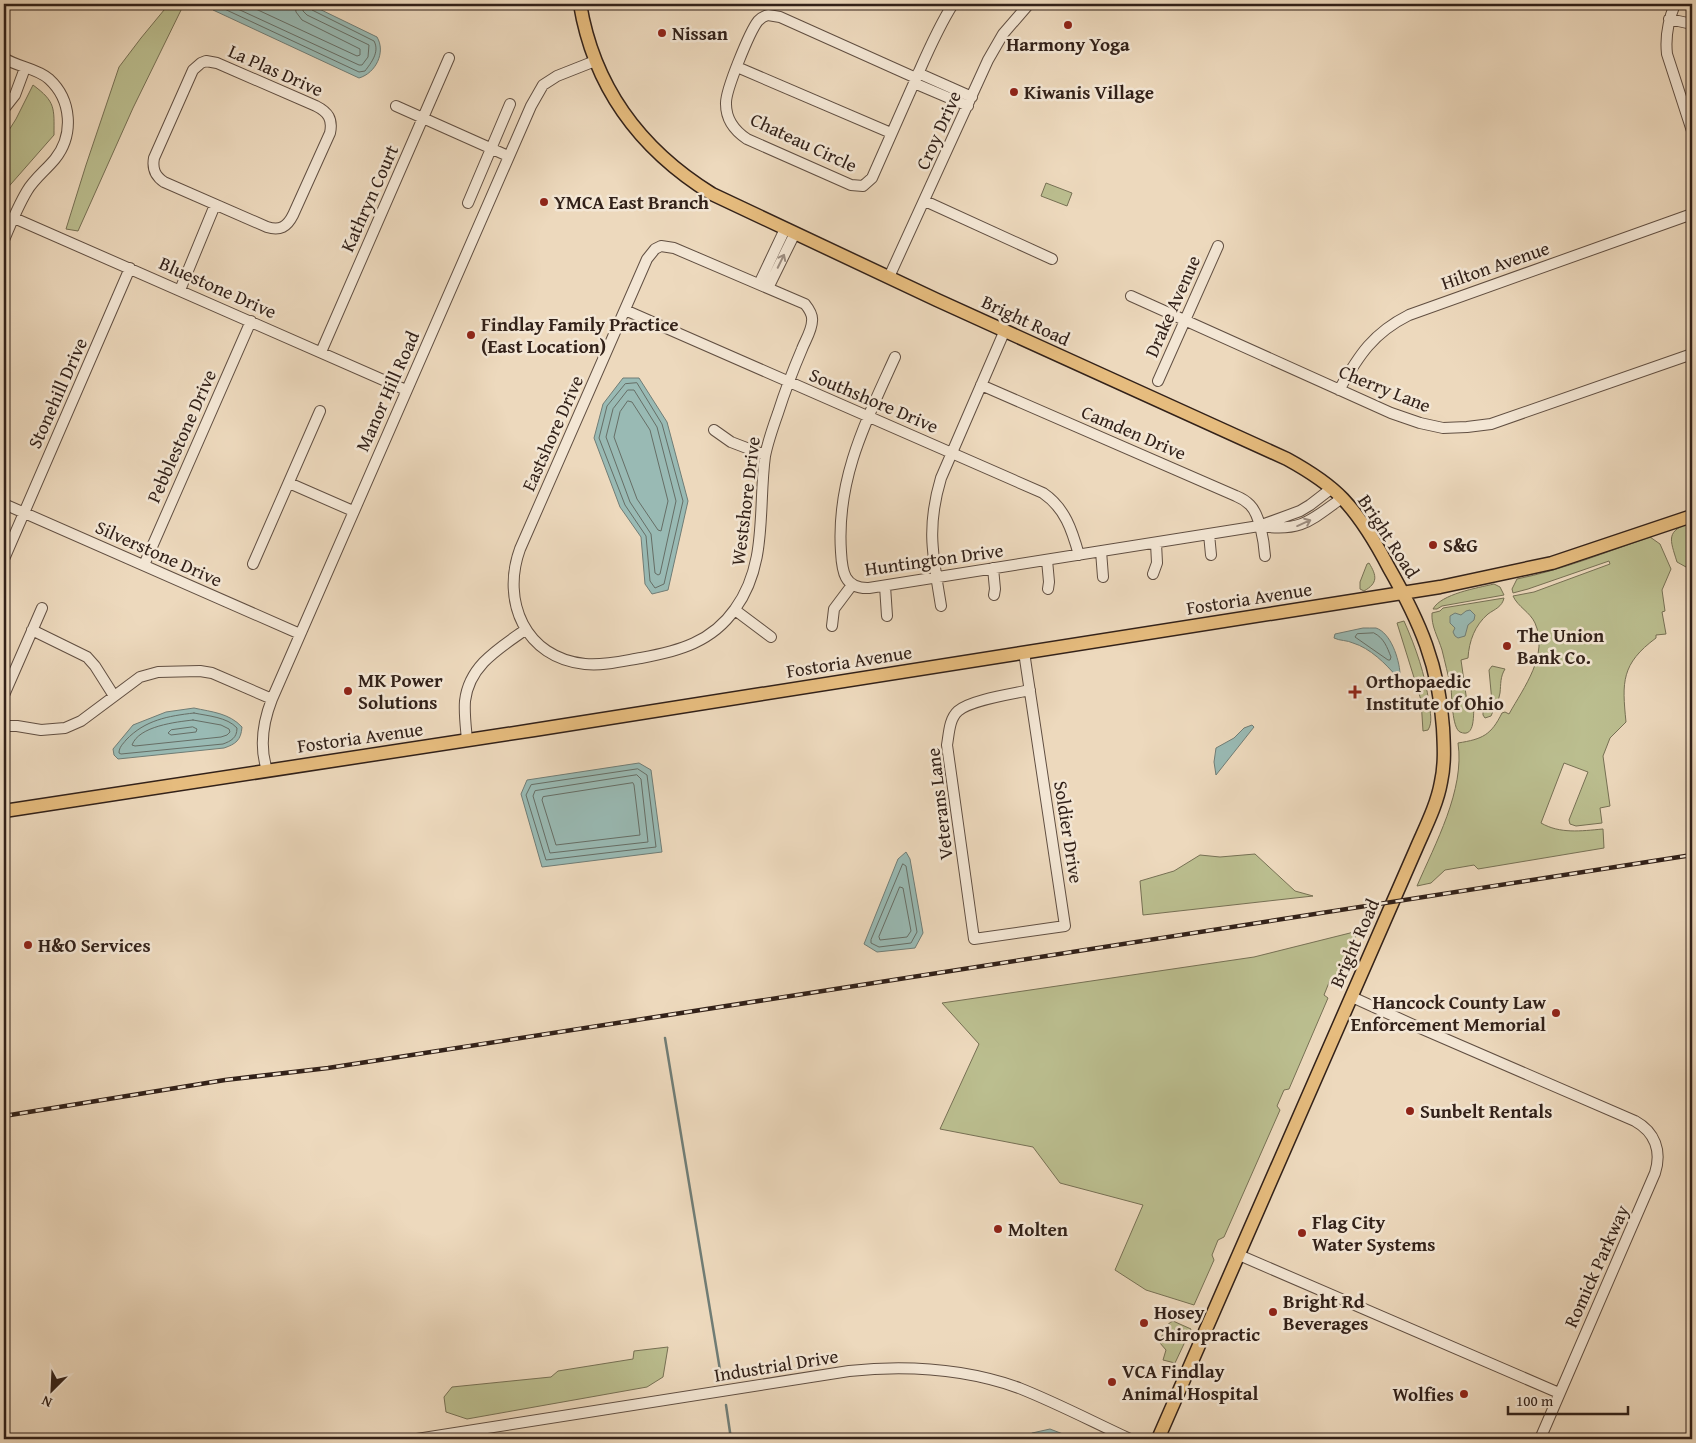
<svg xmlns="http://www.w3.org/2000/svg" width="1696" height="1443" font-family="'Gentium Book Plus',serif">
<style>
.green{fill:#bbbe8f;stroke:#767054}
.water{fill:#99bab4;stroke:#707d76}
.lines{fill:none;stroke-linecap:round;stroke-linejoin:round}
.shore{stroke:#666e66;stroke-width:1}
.stream{stroke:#707d76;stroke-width:2.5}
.minor-casing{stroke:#614f42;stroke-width:12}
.major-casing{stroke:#322119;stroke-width:15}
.minor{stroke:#f3e6d4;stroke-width:10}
.major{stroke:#e6bc7e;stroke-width:12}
.rail-casing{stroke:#322119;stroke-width:4.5}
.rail{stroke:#f3e6d4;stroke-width:2.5;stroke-dasharray:8;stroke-linecap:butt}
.oneway{stroke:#9c8d80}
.poi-dot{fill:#8f2418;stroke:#f3e6d4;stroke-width:2}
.labels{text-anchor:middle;stroke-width:5;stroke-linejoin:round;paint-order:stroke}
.poi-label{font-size:19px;font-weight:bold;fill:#322119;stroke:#f3e6d4;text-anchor:start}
.street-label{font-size:19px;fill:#322119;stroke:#f3e6d4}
</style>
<rect width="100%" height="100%" fill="#edd9bd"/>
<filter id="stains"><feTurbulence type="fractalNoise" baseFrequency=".004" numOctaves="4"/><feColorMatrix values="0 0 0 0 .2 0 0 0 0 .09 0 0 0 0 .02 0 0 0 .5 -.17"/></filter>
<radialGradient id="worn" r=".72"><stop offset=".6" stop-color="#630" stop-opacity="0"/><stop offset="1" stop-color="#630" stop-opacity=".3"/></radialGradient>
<path class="green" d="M169 4H184L133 108 78 231 66 229 86 165 119 67 141 38Z
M33 85C56 102 54 108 54 135L4 192V138L16 119Z
M1046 183 1072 193 1067 206 1041 196Z
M1692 522V566L1686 567 1677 562C1670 539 1665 531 1692 522Z
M1650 537 1660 544 1671 569 1662 590 1665 611 1662 612 1666 634 1656 635V638C1621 664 1622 682 1626 722L1610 738 1603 756 1610 806 1600 808 1602 823 1576 826 1570 824 1569 820 1588 772 1564 763 1541 823C1560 834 1581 831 1603 829L1604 848 1478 869 1474 865 1445 870 1431 883 1417 886C1435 844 1465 790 1458 743 1483 739 1491 735 1502 713L1505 712 1509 714C1524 687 1549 655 1535 623 1530 612 1518 607 1513 596L1534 592 1610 564 1609 561 1528 589 1513 593 1512 589 1517 579C1562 570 1606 552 1650 537Z
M1369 563C1377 576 1378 583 1364 591L1360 589V582L1367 564Z
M1494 584 1500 587 1504 595 1442 606 1437 609H1433C1441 594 1477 588 1494 584Z
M1504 598C1502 607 1495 609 1488 614 1475 625 1469 641 1468 658L1461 660 1467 702 1474 704C1473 713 1476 739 1460 732 1452 728 1452 697 1451 688 1448 675 1445 662 1442 650 1438 637 1431 626 1432 613L1440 611 1443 608Z
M1404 621C1416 648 1425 674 1429 703 1430 712 1433 722 1428 730L1423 731 1421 700 1397 623Z
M1492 666 1505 669C1500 677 1501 684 1500 693 1499 701 1494 708 1491 716L1485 718 1483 715V703L1492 702 1489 670Z
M1255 854 1295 891 1313 896 1143 915 1140 881 1174 871 1200 855 1220 857Z
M1358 931 1337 979 1330 980 1324 995 1328 998 1289 1089 1284 1090 1277 1106 1280 1110 1224 1237 1218 1240 1212 1255 1214 1260 1194 1305 1146 1290 1115 1270 1143 1205 1060 1183 1033 1147 940 1129 979 1044 942 1003 1254 957Z
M1173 1321 1191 1329 1175 1363 1163 1360 1166 1350 1160 1343C1162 1335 1165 1324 1173 1321Z
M668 1347 663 1377 647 1387 467 1419 446 1412 444 1397 452 1387 551 1377 558 1371 633 1359 634 1351Z"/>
<path class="water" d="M211 4H309L377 37C386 52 376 73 359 78L213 10Z
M623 378H639L667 422 688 501 668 590 652 594 645 584 641 537 620 507 594 438 603 404Z
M1470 610 1475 615 1474 620 1468 625 1465 636 1458 638 1455 636 1453 632 1455 628 1450 623V616L1455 613 1461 615 1466 611Z
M1363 628C1367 628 1372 628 1376 628 1391 633 1399 659 1400 673L1397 677C1386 664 1370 648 1353 643 1347 640 1340 641 1334 638L1335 634Z
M194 708C212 712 229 713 242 727 241 740 236 744 224 748L118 759 114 755 113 749 133 725 166 712Z
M1252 725 1254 727 1216 775 1214 762 1216 748 1234 738 1244 728Z
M639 763 651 770 662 852 542 867 521 794 527 780Z
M906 852 910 859 923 933 915 948 877 952 864 944 898 859Z
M1050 1429 1076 1439H1024L1032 1433Z"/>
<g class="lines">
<path class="shore" d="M216 4 218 6 359 72 365 71C371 63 380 52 374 41L312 10 308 4
M227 4 359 65H362L368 57 369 45 307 15 303 11 302 4
M245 4 357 56 360 55V49L302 20 296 12 295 4
M637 383 662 424 683 501 664 584 655 588 650 581 646 536 625 505 599 438 607 406 625 384Z
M628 390H634L657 427 676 501 660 574 658 575 655 573 651 534 630 502 606 437 613 409Z
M628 401 632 402 650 430 668 501 661 531 658 530 637 499 614 437 620 412Z
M1374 633C1384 638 1387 647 1391 657L1390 660H1388L1355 637 1357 634Z
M194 713C208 716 227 717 237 728 237 738 231 741 223 744L121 754 119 753C119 747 123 744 126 740 145 720 168 716 194 713Z
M193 720 221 725 229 729 230 732 227 735 221 737 135 746 132 745C139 726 176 722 193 720Z
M193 727 197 729 196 732 171 735 168 733 171 730Z
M638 769 647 775 656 847 546 860 526 795 531 785Z
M637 775 641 779 648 842 550 853 533 796 535 791Z
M633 783 634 785 640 835 556 845 542 800 543 797Z
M903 864 906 866 917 932 911 943 879 947 871 943V940Z
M900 887 903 888 911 931 907 937 880 940 879 937Z"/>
<path class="stream" d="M665 1038 721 1376
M726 1405 731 1439"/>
<g class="minor-casing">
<path id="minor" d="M1675 4C1668 21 1665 36 1667 54L1692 131
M1669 19 1692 24
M4 58C17 67 37 68 49 79 72 100 74 135 55 159 46 170 34 179 27 191 18 206 11 223 4 240
M206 61 217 63 316 106C328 112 333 119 330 133L293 215C287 227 280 231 267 227L164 182C155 176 152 169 154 158L193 70 201 63Z
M737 67 891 133
M918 73 972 97
M916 78 780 17 768 15C764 16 761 18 758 21 750 31 725 91 726 104 726 119 735 131 747 139L851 185 863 186 872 178 914 83C926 56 937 29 953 4
M914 83 968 106
M396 106 508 156
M4 109 15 95 25 68
M925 201 1052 259
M468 203 510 104
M14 218 406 390
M661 246 674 248 805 304C809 309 813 315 812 321 812 330 805 341 802 349 793 370 785 391 778 413 773 427 768 441 765 456 758 508 768 564 735 609 712 642 679 651 641 658 623 661 603 666 585 664 525 658 501 601 520 549L647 259 655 249Z
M889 277 988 60 1003 34 1029 4
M759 284 785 229
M768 288 795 233
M180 290 215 205
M1131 296 1391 413 1420 423 1443 428 1467 427 1491 424 1692 354
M625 310 1043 493C1065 508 1072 530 1079 555
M321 352 449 58
M895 357C866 421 836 479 841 552 842 571 844 589 869 588L1259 526 1300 511 1310 505 1332 488
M1158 381 1218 246
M981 385 1236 496C1241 498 1246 501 1250 505 1260 515 1264 542 1265 556
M1339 390C1359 355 1373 333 1409 315L1692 214
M714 430 731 442 765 455
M289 483 353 511
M4 504 300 634
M1260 526C1301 532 1310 521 1342 498
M1209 534 1211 555
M1101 551 1103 577
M4 559 130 268
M1047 560 1049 582 1048 589
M253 564 320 411
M144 565 251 321
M993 568 995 589 994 595
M1153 574 1157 563 1156 543
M885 586 887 616
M941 606C933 556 926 528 941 478L1005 330
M735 610 771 637
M832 626 834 609 852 585
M32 630 87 657 95 666 114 696
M1024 652 1065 926 974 939 947 745C949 734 949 719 958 711 970 700 1012 694 1030 690
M4 695 42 608
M4 726H17L41 730 65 728 81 721 140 677 158 672 200 671 212 673 272 699
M467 740C466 728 464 714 465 701 469 666 498 649 525 630
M267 770C259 746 263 722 272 699L531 106 543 85 557 76 595 61
M1352 997 1420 1028 1635 1121C1655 1132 1662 1151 1655 1173L1540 1439
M1239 1255 1559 1393
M417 1439 849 1371C907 1365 963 1368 1019 1388 1057 1403 1093 1422 1130 1439"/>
</g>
<g class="major-casing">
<path id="major" d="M580 4C594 88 641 150 712 194L937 300 1287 459C1307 470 1327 482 1343 499 1362 519 1376 543 1389 568 1420 622 1439 666 1443 728 1444 746 1445 764 1441 782 1437 805 1425 828 1416 849L1158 1439
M4 811 534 730 1440 587 1552 563 1692 516"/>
</g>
<use href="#minor" class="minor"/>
<use href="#major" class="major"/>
<g class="rail-casing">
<path id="rail" d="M4 1116 225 1080 328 1068 797 995 1692 855"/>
</g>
<use href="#rail" class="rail"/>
</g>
<defs><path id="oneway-shaft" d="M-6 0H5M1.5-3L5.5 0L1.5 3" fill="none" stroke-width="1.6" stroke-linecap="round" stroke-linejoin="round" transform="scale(1.25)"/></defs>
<g class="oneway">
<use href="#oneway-shaft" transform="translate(781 261) rotate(-64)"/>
<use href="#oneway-shaft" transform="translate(1304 523) rotate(-24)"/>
</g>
<g class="poi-dot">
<circle cx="1068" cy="25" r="5"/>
<circle cx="662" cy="33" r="5"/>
<circle cx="1014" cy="92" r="5"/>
<circle cx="544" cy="202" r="5"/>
<circle cx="471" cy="335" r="5"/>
<circle cx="1433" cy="545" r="5"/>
<circle cx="1507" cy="646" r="5"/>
<circle cx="348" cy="691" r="5"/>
<path d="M1352.5 684.5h5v5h5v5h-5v5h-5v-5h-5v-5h5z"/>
<circle cx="28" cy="945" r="5"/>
<circle cx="1556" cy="1013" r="5"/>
<circle cx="1410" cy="1111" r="5"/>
<circle cx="998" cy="1229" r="5"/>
<circle cx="1302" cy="1233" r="5"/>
<circle cx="1273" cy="1312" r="5"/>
<circle cx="1144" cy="1323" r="5"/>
<circle cx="1112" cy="1382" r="5"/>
<circle cx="1464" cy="1394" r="5"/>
</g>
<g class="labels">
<g class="poi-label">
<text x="672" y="40">Nissan</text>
<text x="1068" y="51" text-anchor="middle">Harmony Yoga</text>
<text x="1024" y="99">Kiwanis Village</text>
<text x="554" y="209">YMCA East Branch</text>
<text x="481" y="331">Findlay Family Practice<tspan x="481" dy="22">(East Location)</tspan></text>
<text x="1443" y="552">S&amp;G</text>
<text x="1517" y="642">The Union<tspan x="1517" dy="22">Bank Co.</tspan></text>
<text x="358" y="687">MK Power<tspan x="358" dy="22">Solutions</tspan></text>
<text x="1366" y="688">Orthopaedic<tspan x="1366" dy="22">Institute of Ohio</tspan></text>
<text x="38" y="952">H&amp;O Services</text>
<text x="1546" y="1009" text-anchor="end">Hancock County Law<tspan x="1546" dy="22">Enforcement Memorial</tspan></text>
<text x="1420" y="1118">Sunbelt Rentals</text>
<text x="1312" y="1229">Flag City<tspan x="1312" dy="22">Water Systems</tspan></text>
<text x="1008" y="1236">Molten</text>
<text x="1283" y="1308">Bright Rd<tspan x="1283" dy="22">Beverages</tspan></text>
<text x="1154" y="1319">Hosey<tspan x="1154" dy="22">Chiropractic</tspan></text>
<text x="1122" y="1378">VCA Findlay<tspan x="1122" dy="22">Animal Hospital</tspan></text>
<text x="1454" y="1401" text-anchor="end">Wolfies</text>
</g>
<g class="street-label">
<text transform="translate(276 70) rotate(24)" y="7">La Plas Drive</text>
<text transform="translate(938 130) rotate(-66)" y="7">Croy Drive</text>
<text transform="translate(804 142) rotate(25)" y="7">Chateau Circle</text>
<text transform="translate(369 198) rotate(-66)" y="7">Kathryn Court</text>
<text transform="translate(1495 265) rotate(-19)" y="7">Hilton Avenue</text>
<text transform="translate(218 287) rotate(24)" y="7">Bluestone Drive</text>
<text transform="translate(1172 306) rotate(-66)" y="7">Drake Avenue</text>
<text transform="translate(1026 320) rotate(25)" y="7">Bright Road</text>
<text transform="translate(1385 388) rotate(22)" y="7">Cherry Lane</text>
<text transform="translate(387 391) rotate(-66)" y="7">Manor Hill Road</text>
<text transform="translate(57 393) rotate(-66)" y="7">Stonehill Drive</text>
<text transform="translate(874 400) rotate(23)" y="7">Southshore Drive</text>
<text transform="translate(1134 432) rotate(23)" y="7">Camden Drive</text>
<text transform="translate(552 433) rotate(-66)" y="7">Eastshore Drive</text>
<text transform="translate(181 436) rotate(-66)" y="7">Pebblestone Drive</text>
<text transform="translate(745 501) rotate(-83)" y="7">Westshore Drive</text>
<text transform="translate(1389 536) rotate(57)" y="7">Bright Road</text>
<text transform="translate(159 553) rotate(24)" y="7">Silverstone Drive</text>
<text transform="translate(934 559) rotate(-8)" y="7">Huntington Drive</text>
<text transform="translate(1249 598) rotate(-9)" y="7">Fostoria Avenue</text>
<text transform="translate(849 661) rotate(-9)" y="7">Fostoria Avenue</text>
<text transform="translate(360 737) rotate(-8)" y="7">Fostoria Avenue</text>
<text transform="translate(939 804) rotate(-97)" y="7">Veterans Lane</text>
<text transform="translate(1069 832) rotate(81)" y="7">Soldier Drive</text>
<text transform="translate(1354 943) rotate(-66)" y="7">Bright Road</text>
<text transform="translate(1596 1266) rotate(-66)" y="7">Romick Parkway</text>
<text transform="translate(776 1365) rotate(-9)" y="7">Industrial Drive</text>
</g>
</g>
<rect width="1696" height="1443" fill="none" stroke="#edd9bd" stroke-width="20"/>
<rect x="5" y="5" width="1686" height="1433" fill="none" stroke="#322119" stroke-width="2.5"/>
<rect x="10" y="10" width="1676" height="1423" fill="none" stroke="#322119"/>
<g transform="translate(52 1390) rotate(204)" stroke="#f3e6d4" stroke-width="4" paint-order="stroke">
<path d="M0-4L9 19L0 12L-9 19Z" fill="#322119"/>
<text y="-8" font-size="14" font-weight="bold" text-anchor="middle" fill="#322119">N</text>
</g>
<path d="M1508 1406v8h120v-8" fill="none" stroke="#322119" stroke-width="2.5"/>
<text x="1516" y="1406" font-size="15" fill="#322119" stroke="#f3e6d4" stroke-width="4" paint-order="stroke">100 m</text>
<rect width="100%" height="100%" filter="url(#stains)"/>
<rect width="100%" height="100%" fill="url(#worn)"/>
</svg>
